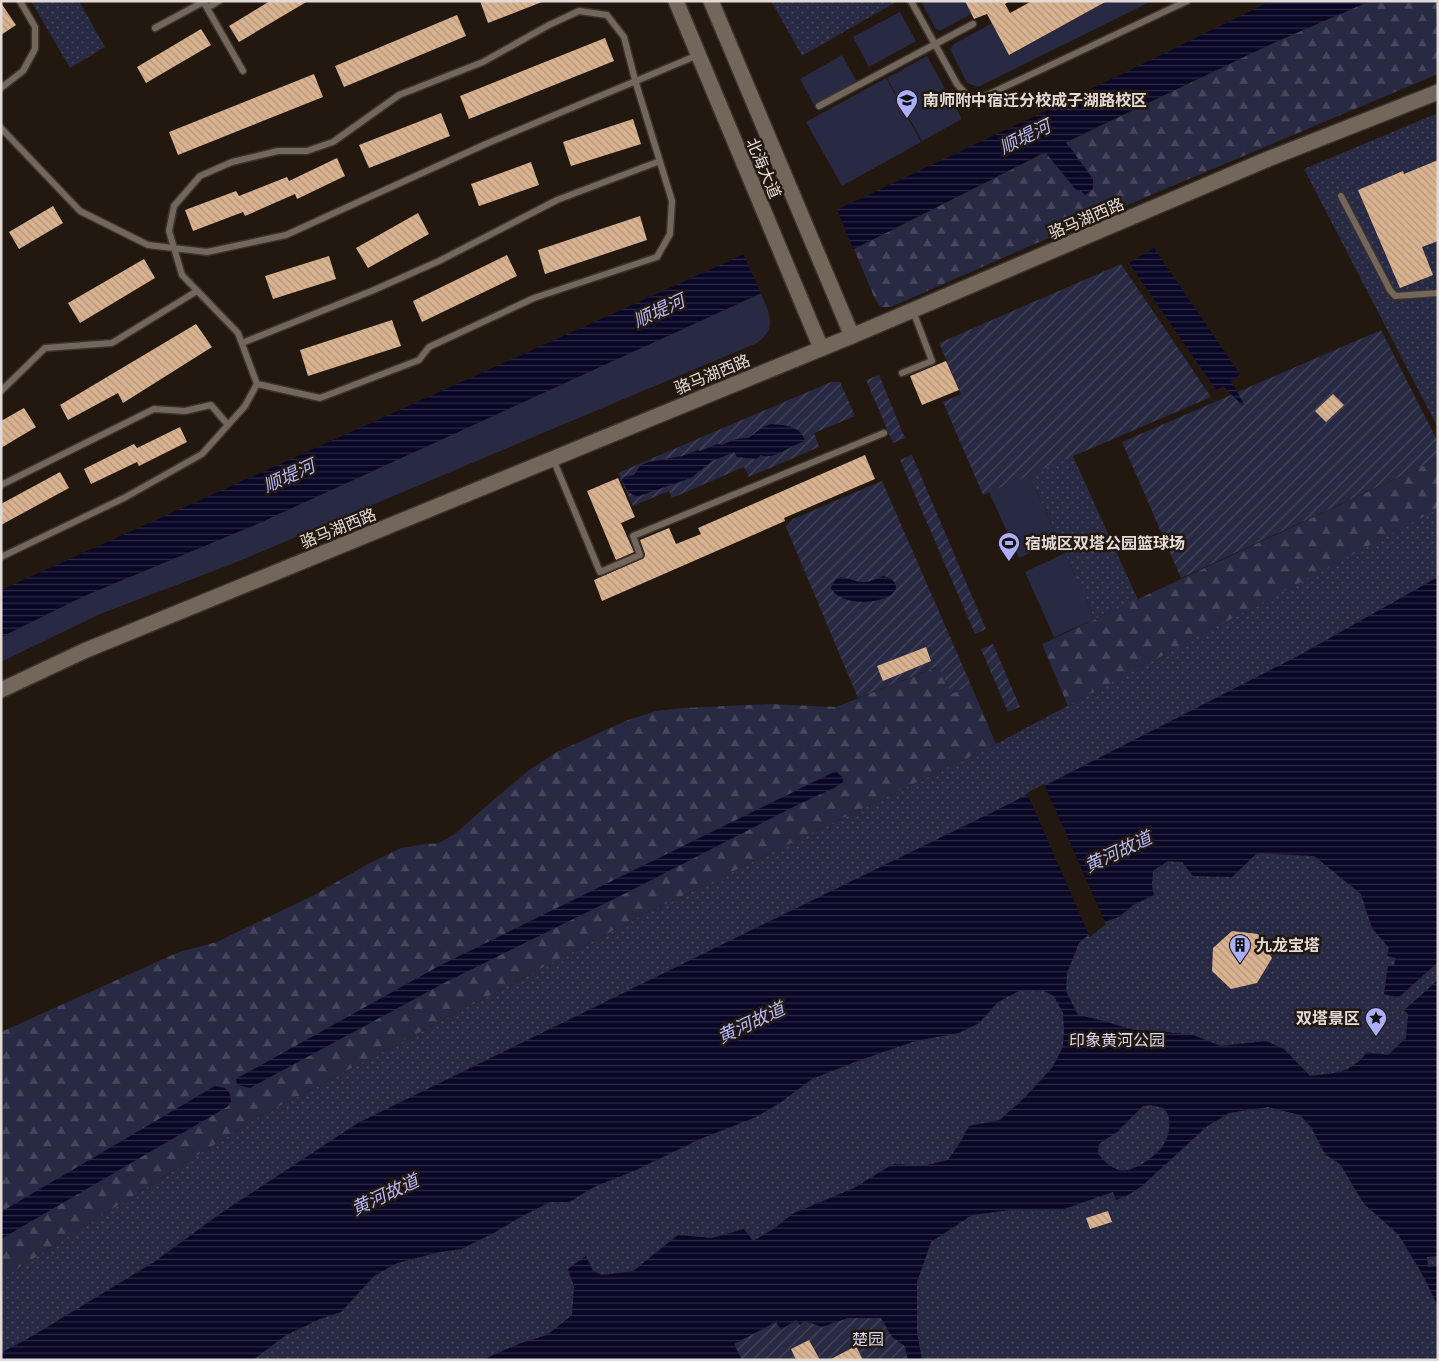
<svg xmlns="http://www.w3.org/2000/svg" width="1439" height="1361" font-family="Quicksand,'Noto Sans SC',sans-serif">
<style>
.grass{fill:#282942}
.forest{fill:url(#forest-firs)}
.park{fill:url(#park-dots)}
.garden{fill:url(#garden-furrows)}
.water{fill:url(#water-rules);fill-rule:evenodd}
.pier{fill:#23180f}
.building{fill:url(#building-back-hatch)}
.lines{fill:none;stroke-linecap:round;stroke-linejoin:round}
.service-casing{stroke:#3b3330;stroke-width:9}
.tertiary-casing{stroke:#3b3330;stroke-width:18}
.service{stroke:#73665b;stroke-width:6}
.tertiary{stroke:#73665b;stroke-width:15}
.labels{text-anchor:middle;stroke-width:5;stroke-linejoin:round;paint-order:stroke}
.poi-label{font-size:16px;font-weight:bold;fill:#e3dbd5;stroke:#23180f;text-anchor:start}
.street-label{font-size:16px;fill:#e3dbd5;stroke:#23180f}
.park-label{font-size:16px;fill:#d5d8f3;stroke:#23180f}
.water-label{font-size:18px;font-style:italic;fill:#b4b9fb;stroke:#23180f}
</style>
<defs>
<pattern id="forest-firs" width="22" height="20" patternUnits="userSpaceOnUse" patternTransform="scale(1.25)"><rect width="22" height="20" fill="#282942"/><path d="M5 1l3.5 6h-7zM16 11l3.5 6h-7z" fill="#47475c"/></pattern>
<pattern id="park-dots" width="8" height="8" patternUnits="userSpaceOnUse" patternTransform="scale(1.25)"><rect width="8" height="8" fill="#282942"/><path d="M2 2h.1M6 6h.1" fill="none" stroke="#47475c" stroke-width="1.8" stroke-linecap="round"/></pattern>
<pattern id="garden-furrows" width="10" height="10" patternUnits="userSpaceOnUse" patternTransform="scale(1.25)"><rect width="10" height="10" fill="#282942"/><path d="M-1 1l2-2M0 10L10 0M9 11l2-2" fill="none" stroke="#47475c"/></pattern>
<pattern id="water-rules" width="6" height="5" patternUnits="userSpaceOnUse" patternTransform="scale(1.25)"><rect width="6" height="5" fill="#090626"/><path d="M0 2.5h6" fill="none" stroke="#2d2a45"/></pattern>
<pattern id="building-back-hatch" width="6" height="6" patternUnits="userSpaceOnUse" patternTransform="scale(1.25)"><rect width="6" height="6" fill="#d9b290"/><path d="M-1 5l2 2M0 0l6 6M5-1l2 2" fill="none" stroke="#b4967c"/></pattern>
</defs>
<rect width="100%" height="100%" fill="#23180f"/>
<path class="grass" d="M921 1H965L971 14 940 31 935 28Z
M1107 1H1152L978 87 967 83 950 49 954 44 999 19 1010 55Z
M900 12 916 41 869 67 853 37Z
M842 55 857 82 814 105 800 79Z
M927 56 962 119 922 141 887 78Z
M886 78 921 142 842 186 806 122Z
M761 293C769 313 778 328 757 343L232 564 100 614 1 662V637L84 596 257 524Z
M1029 474 1059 540 1019 558 989 492Z
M1065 553 1095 619 1054 637 1025 572Z"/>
<path class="forest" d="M1370 1H1438V74L1030 246 891 307H881L875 299 854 249 1046 152 1271 44Z
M1438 459V526L1070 711 1042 644Z
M940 666 951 694 971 685 996 744 641 916 257 1118 1 1279V1032L179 952 217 942 314 895 368 864 401 848 426 844 439 843 455 834 484 808 529 770 557 752 628 720 656 711 683 708 770 704 836 707Z"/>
<path class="park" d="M31 1H79L105 47 70 68Z
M771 1H896V2L802 56Z
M1438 113V428L1304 169Z
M1072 454 1138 600 1095 619 1029 474Z
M1438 509V1360H1V1279L257 1118 641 916 996 744Z"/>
<path class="garden" d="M1121 264 1211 397 983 495 943 402 961 394 939 343Z
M1381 330 1438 442V459L1181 578 1122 442Z
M879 375 905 438 893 443 866 380Z
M831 382H840L855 416 814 433 819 447 749 477 744 467 672 498 669 491 633 506 618 473Z
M912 455 986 629 975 634 900 460Z
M882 481 971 685 951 694 939 666 858 698 786 527 793 519Z
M993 644 1020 707 1008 712 981 649Z
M848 1318H881L893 1337 905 1346 908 1360H742L734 1344 776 1322 805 1321 822 1327Z"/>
<path class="water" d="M1271 1H1370L1271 44 1066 142 1093 179V189L1085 195 1081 191H1077L1045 152 868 242 755 296 257 524 84 596 1 637V590L729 261 1077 96Z
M1154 248 1240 374 1231 381 1244 404 1242 405 1223 386 1216 390 1129 263Z
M771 424C785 425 801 426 805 441 792 444 774 461 761 455L756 459 737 457 734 452 712 461 691 478 639 496C628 495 626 489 622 479L624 477 634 475 640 466 648 462 682 456 698 450 701 451 717 444 722 445 736 439 748 438 763 427Z
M884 576C891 578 901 585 893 593 881 605 839 606 831 588 838 569 848 581 861 582 870 583 876 578 884 576Z
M1438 577V962L1398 998 1384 994 1388 965 1394 966 1396 958 1387 956 1389 948 1372 928 1361 894 1314 856 1257 853 1232 877 1193 876 1182 862 1168 861 1153 871 1152 886 1154 895 1133 905 1119 917 1102 923 1079 943 1067 973 1066 991 1078 1015 1096 1019 1134 1030 1157 1031 1193 1035 1221 1046 1266 1041 1284 1049 1310 1076C1334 1073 1351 1074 1367 1052L1388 1055 1406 1038 1408 1014 1404 1010 1438 980V1256L1427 1257 1428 1267 1438 1266V1306L1421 1272 1398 1234 1364 1204 1340 1164 1325 1154 1311 1127 1300 1115 1268 1107 1229 1113 1206 1127 1142 1186 1130 1194 1116 1200 1113 1192 1064 1209H1018L972 1215 931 1242 917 1282V1332L922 1360H908L905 1346 892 1337 881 1318H848L822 1327 805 1321 800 1325 796 1320 781 1330 776 1322 734 1344 742 1360H482L521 1343 547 1335 572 1315 574 1287 568 1269 586 1256 593 1271 602 1275 633 1271 678 1235 712 1238 744 1229 753 1241 775 1228 792 1214 854 1188 888 1167 895 1164 923 1166 948 1160 961 1141 969 1126 1000 1120 1025 1097 1052 1068 1063 1047 1064 1030 1063 1013 1054 996 1042 990 1019 991 998 1002 979 1023 959 1033 915 1041 855 1062 812 1079 781 1102 756 1117 700 1139 636 1170 594 1187 569 1202H550L517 1219 492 1234 461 1249 440 1252 397 1263 374 1276 341 1312 320 1319 286 1335 253 1360H1V1353L34 1335 154 1262 224 1211 358 1123 1003 807 1298 656ZM1151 1105C1154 1106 1160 1107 1163 1108 1174 1116 1169 1139 1162 1147 1155 1157 1131 1174 1119 1170 1111 1168 1104 1161 1098 1154L1099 1144 1117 1132 1143 1106Z
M836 771 843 778V782L834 788 799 804 630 891 446 982 250 1088 237 1085 236 1079 439 966Z
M215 1086 225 1088 230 1094 231 1102 227 1107 1 1239V1212Z"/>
<path class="pier" d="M836 207 854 251 762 296 742 252Z
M1044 784 1106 924 1090 937 1027 793Z"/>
<path class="building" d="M270 1H308L239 42 229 26Z
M480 1H542V2L488 23Z
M965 1H1010L1005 4 1010 13 1032 1H1107L1009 55 987 14 974 19Z
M1 3 16 25 1 35Z
M457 15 466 36 344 87 335 66Z
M201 29 211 45 146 83 137 67Z
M605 38 614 61 469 119 460 96Z
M314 74 323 97 178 155 169 132Z
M441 113 450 136 369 168 359 145Z
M633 119 641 144 571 166 563 142Z
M337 158 345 176 297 199 295 194 245 216 243 212 193 231 185 210 236 191 239 196 287 177 289 181Z
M1438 160V241L1422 247 1433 275 1400 288 1358 190 1403 171 1404 174Z
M531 162 539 185 479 206 471 184Z
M53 206 63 223 19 249 9 232Z
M418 213 429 234 368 268 356 248Z
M640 216 647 240 545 274 538 250Z
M507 255 517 276 422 322 413 301Z
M329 256 336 279 273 299 265 276Z
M144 259 155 278 80 323 68 303Z
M392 320 401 346 308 376 300 350Z
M196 324 212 347 123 403 118 393 68 420 60 405Z
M946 361 959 390 922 405 910 376Z
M1333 394 1344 405 1326 422 1315 411Z
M24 408 36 427 1 448V421Z
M180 427 187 442 139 466 137 462 91 484 84 469 134 444 137 448Z
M865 455 875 479 784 518 785 521 602 601 594 580 644 558 645 554 640 540 669 528 676 544 701 534 698 528Z
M60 472 69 488 1 525V504Z
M618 478 635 517 621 523 634 552 616 560 587 491Z
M926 647 931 661 883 681 877 666Z
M1232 931 1258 934 1272 958 1257 983 1231 989 1212 971 1213 948Z
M1108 1211 1112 1222 1090 1229 1086 1218Z
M809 1340 820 1360H796L791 1349Z
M856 1346 863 1360H829Z"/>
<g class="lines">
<g class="service-casing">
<path id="service" d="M203 1 243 71
M911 1 957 84C967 96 968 98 983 97L1187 1
M207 8 219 1
M579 11 607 15 624 37 635 80 672 201 670 234 657 257 534 298 429 347 419 360 320 398 257 384 238 333 182 275 169 231 174 206 200 176 232 162 278 151H307L333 142 399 95 483 62 549 25Z
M155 28 203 2
M1 88 23 71 35 49V27L20 1
M819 106 973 24
M1 128 80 211 148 245 207 252 286 235 488 143 698 55
M1341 196 1390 290 1395 296 1438 293
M242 343 374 290 439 261 557 200 660 161
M902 373 932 361 913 311
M1 391 45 348 112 343 197 291
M553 459 600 572 640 555 633 536 884 433
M1 485 154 409 185 411 211 405 228 425
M1 557 124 498 202 454 245 406 257 384"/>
</g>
<g class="tertiary-casing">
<path id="tertiary" d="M676 1 821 348
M711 1 852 336
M1 690 84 651 852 336 1268 159 1438 92"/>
</g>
<use href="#service" class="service"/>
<use href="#tertiary" class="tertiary"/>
</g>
<defs>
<g id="school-pin" transform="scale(1.125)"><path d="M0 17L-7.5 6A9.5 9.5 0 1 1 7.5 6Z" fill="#abaffb" stroke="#23180f"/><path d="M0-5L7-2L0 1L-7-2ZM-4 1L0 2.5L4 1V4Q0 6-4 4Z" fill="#111"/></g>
<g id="stadium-pin" transform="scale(1.125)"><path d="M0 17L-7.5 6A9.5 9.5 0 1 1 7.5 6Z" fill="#abaffb" stroke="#23180f"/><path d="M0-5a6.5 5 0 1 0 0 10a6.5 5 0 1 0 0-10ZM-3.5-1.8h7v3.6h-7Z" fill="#111"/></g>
<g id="building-pin" transform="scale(1.125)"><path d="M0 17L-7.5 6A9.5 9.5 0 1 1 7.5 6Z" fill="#abaffb" stroke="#23180f"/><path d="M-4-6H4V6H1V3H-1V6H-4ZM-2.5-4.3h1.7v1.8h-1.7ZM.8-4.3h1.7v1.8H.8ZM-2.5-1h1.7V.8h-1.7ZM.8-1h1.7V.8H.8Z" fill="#111"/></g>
<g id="sight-pin" transform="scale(1.125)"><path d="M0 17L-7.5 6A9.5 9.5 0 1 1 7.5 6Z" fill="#abaffb" stroke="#23180f"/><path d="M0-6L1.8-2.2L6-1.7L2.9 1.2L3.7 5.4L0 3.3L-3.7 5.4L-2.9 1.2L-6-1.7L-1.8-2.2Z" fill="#111"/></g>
</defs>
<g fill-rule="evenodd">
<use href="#school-pin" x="907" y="100"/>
<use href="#stadium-pin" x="1009" y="543"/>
<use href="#building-pin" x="1240" y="945"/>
<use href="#sight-pin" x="1376" y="1018"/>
</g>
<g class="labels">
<g class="poi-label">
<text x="923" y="106">南师附中宿迁分校成子湖路校区</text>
<text x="1025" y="549">宿城区双塔公园篮球场</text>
<text x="1256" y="951">九龙宝塔</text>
<text x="1360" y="1024" text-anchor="end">双塔景区</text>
</g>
<g class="street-label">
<text transform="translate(764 168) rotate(67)" y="6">北海大道</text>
<text transform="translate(1086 218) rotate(-23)" y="6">骆马湖西路</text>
<text transform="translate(712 374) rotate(-22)" y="6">骆马湖西路</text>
<text transform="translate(338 528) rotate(-22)" y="6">骆马湖西路</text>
</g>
<g class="park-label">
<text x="1117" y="1046">印象黄河公园</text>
<text x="868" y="1345">楚园</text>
</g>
<g class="water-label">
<text transform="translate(1025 137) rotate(-26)" y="6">顺堤河</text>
<text transform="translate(659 311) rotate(-25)" y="6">顺堤河</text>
<text transform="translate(289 476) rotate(-24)" y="6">顺堤河</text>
<text transform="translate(1118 852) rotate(-25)" y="6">黄河故道</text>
<text transform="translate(751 1023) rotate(-25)" y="6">黄河故道</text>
<text transform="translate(385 1195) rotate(-25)" y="6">黄河故道</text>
</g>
</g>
<rect width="1439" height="1361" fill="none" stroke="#e3dbd5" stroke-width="5"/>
</svg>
